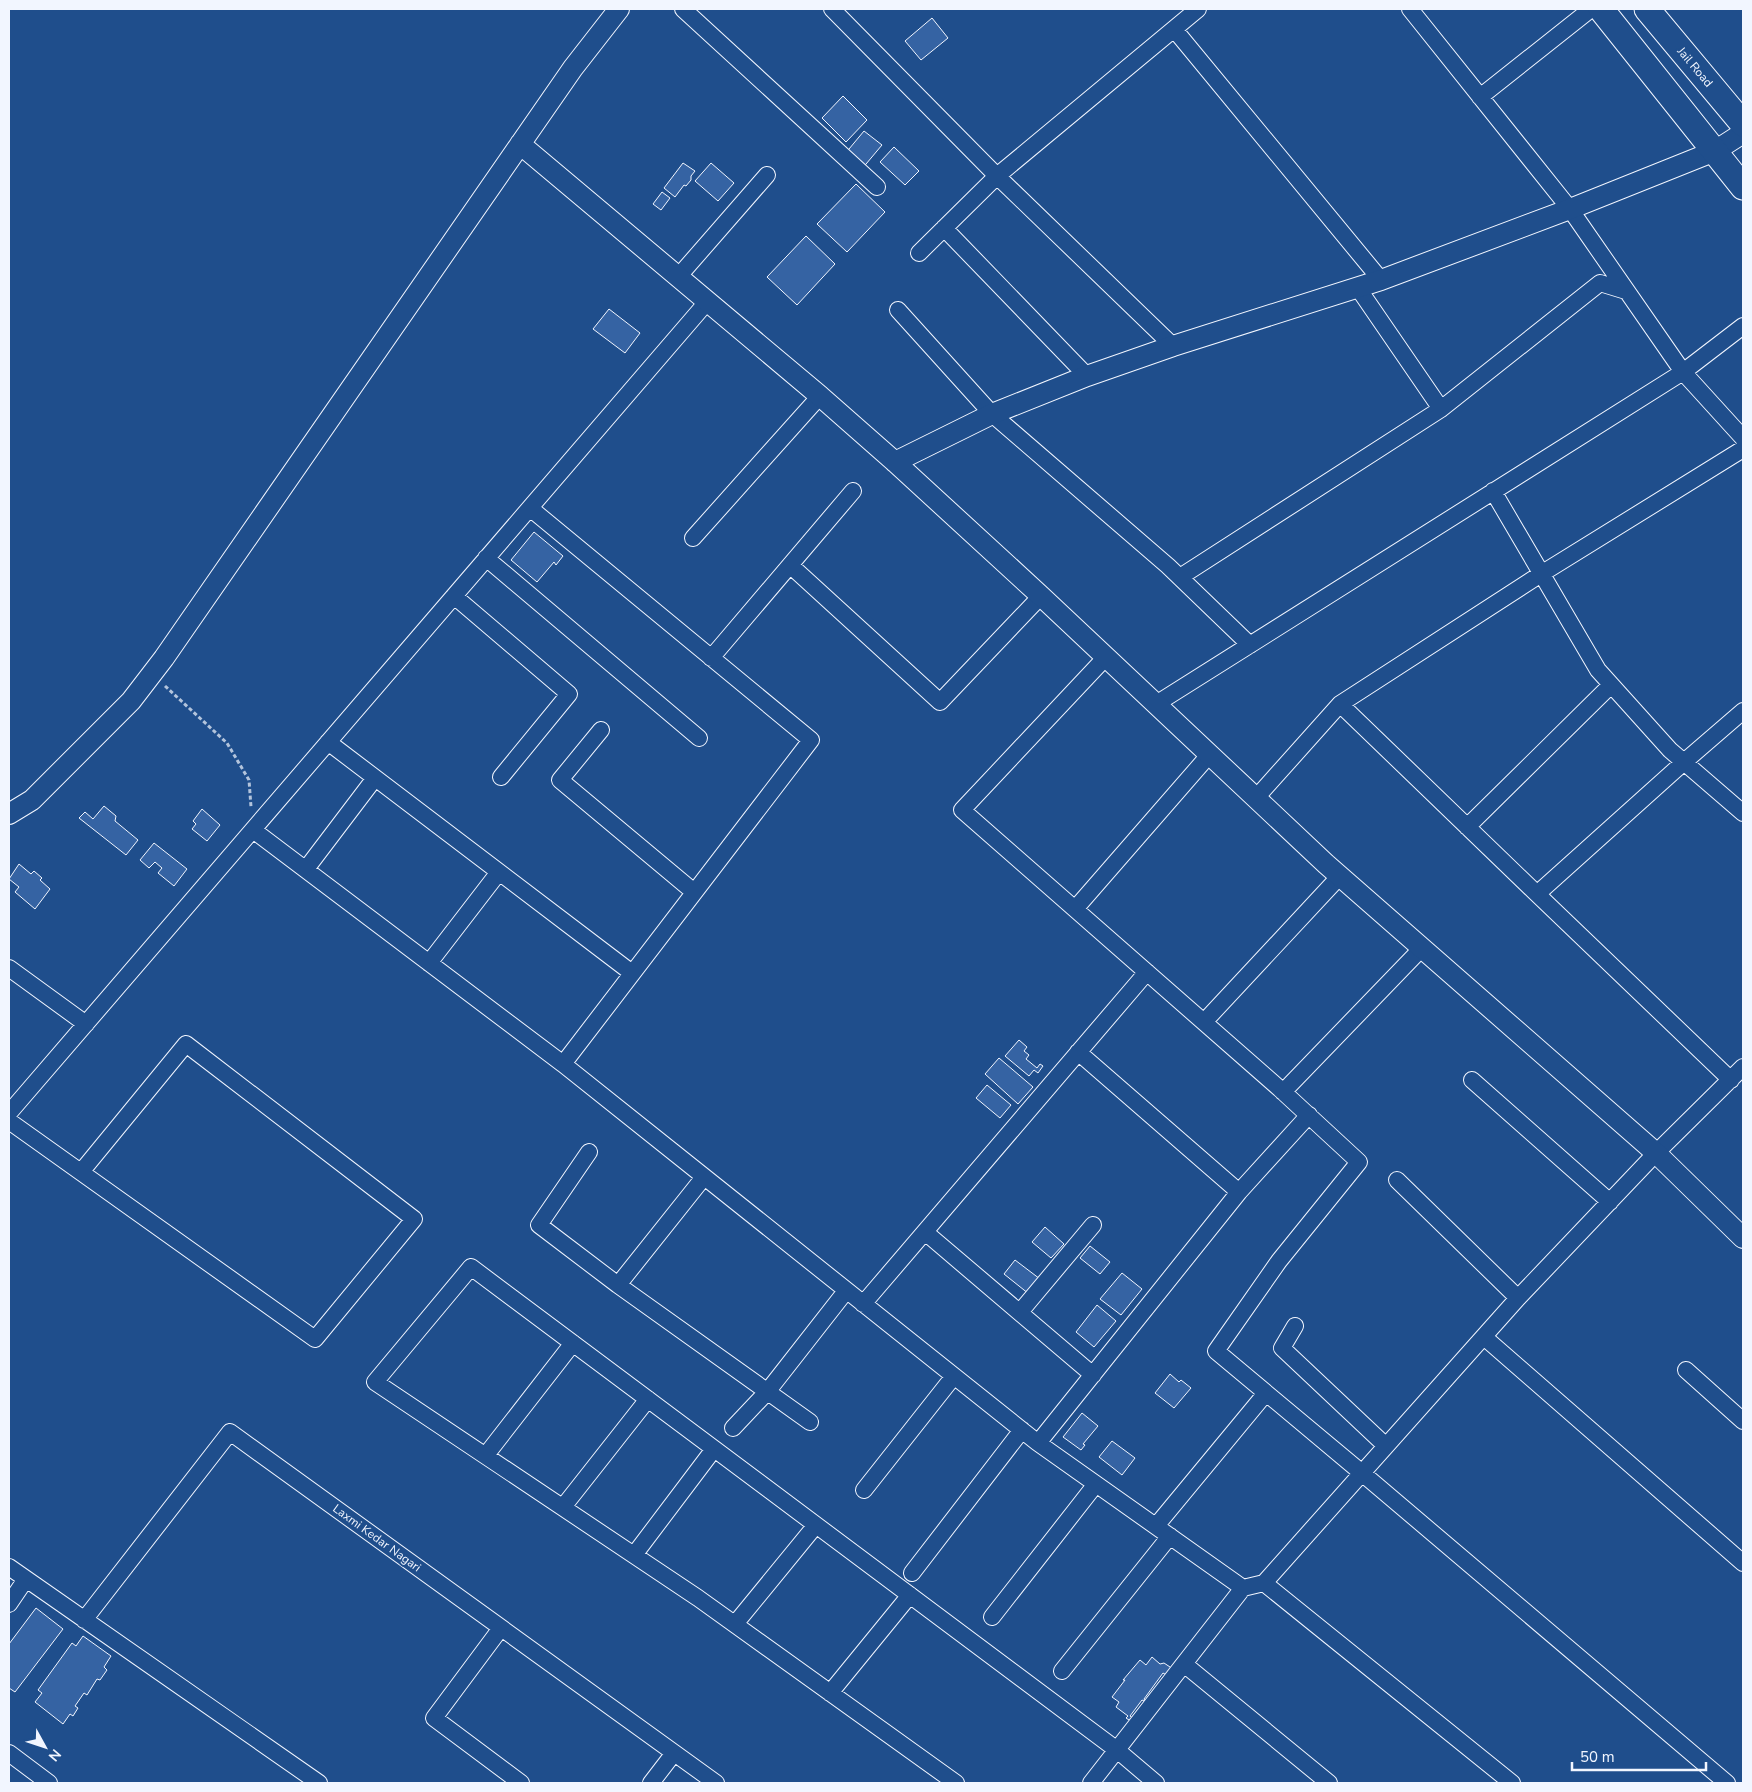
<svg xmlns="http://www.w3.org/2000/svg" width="1752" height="1792" font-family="'Nunito Sans',sans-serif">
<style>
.building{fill:#3563a3;stroke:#f2f6ff}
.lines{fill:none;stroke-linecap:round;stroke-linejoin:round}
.minor-casing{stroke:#f2f6ff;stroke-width:18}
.tertiary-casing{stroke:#f2f6ff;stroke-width:22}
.primary-casing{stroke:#f2f6ff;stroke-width:27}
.path{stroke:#b3c4dc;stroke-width:3;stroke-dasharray:4 2.5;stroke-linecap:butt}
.minor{stroke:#1f4e8c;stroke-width:16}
.tertiary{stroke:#1f4e8c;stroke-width:20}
.primary{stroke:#1f4e8c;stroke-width:25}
.labels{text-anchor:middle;stroke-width:4;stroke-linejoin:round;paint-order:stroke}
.street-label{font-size:12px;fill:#f2f6ff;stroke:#1f4e8c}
</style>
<rect width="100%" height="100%" fill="#1f4e8c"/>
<path class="building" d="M932 18 948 38 921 60 905 41Z
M843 96 867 120 846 142 822 118Z
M864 131 882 145 861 170 844 155Z
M894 147 919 171 905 185 880 162Z
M683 163 695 171 691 176V180L686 186 684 185 675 197 664 188Z
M711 163 734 183 718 201 695 181Z
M856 184 885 212 847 252 817 224Z
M662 192 670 198 661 210 653 204Z
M806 236 835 264 797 305 767 277Z
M609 309 640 333 625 353 593 329Z
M534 532 563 556 556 565 554 562 537 582 511 560Z
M104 806 116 816 115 821 138 840 126 855 79 818 85 812 93 819Z
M202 809 220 825 207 841 192 829 196 824 193 821Z
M154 843 187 869 174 886 158 873 162 868 155 862 149 868 140 860Z
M19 864 31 874 34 871 42 878 40 880 50 889 35 909 15 892 19 887 9 879Z
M1019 1040 1027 1047 1024 1051 1029 1055 1026 1059 1037 1068 1040 1064 1043 1066 1038 1073 1034 1070 1029 1076 1005 1056Z
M999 1058 1033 1087 1018 1104 985 1074Z
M987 1085 1011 1105 1000 1118 976 1098Z
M1045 1227 1064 1244 1051 1258 1032 1242Z
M1090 1246 1110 1262 1100 1274 1080 1258Z
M1015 1260 1040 1279 1029 1294 1004 1274Z
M1122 1273 1142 1289 1121 1315 1100 1299Z
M1097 1305 1116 1321 1094 1347 1076 1332Z
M1170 1374 1179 1382 1181 1380 1191 1388 1174 1408 1155 1393Z
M1082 1413 1098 1426 1083 1444 1085 1445 1081 1450 1063 1437Z
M1112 1441 1135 1458 1122 1475 1099 1457Z
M36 1608 63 1629 15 1692 9 1688V1644Z
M83 1636 111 1656 104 1667 107 1670 100 1680 97 1679 87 1695 84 1693 75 1706 78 1708 73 1716 70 1714 63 1724 35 1702 42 1693 38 1690 72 1643 76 1646Z
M1152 1657 1160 1664 1164 1663 1173 1669 1168 1676 1163 1673 1144 1699 1146 1702 1142 1700 1130 1716 1134 1719 1132 1722 1126 1718 1128 1716 1116 1707 1119 1702 1112 1697 1125 1680H1123L1140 1660 1146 1665Z"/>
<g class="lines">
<g class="minor-casing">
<path id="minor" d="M683 9 877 187
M832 9 997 176 919 253
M1410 9 1570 209 1683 372 1743 438
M1174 29 1381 280
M1480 97 1591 9
M944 228 1087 376
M678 277 767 175
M1358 288 1441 409
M898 310 992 414 1168 566 1250 645
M1173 346 997 176 1198 9
M1493 491 1598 670 1670 750 1743 813
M530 508 811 740 563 1064
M693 538 820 396
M486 558 699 738
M790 565 940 702 1041 596
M1180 577 1441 409 1600 283 1626 291
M454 596 569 694 501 777
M1106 657 962 810 1280 1089 1359 1162 1279 1261 1216 1351 1362 1473 1727 1783
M711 658 853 491
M1156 704 1683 372 1743 326
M601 730 560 780 694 892
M328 742 632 973
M1256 798 1340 704
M1467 827 1611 685
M253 830 563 1064 1038 1443
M306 869 375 778
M1537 894 1340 704 1541 574 1743 449
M1075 909 1210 754
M429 963 499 872
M9 968 86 1024
M1204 1022 1340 876
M1078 1052 1239 1192
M1472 1080 1610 1202
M1731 1080 1537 894 1684 762 1743 711
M1283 1092 1422 948
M9 1113 707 302
M9 1121 315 1339 414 1219 186 1044 81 1172
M589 1152 539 1225 618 1285 810 1422
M1397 1180 1518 1298
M925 1232 1093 1375
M618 1285 704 1177
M863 1304 1147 972
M1020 1312 1093 1225
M1295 1326 1282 1348 1386 1446
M1484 1337 1743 1563
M1686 1370 1743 1421
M733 1428 767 1392 846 1291
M486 1455 573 1343
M864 1490 954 1376
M563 1507 648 1399
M1156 1526 1266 1393
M634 1555 714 1449
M9 1567 319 1783
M912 1573 1022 1430
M1264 1583 1512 1783
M1243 1588 1038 1443 1239 1192 1309 1115
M9 1604 26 1579
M992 1617 1096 1484
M84 1620 230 1432 716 1783
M735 1624 816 1525
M501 1628 434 1718 521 1783
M1184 1664 1329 1783
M1062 1671 1170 1536
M830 1693 910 1595
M9 1753 49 1783
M651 1783 674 1753
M956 1783 698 1598 375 1382 471 1267 1117 1750 1156 1783
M1091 1783 1243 1588 1264 1583 1518 1298 1656 1153 1743 1067"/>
</g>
<g class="tertiary-casing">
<path id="tertiary" d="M520 144 820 396 895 462 1041 596 1326 864 1656 1153 1743 1238
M895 462 992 414 1087 376 1173 346 1381 280 1570 209 1715 151 1743 133
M9 814 32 800 131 701 164 658 573 68 619 9"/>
</g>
<g class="primary-casing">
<path id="primary" d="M1601 9 1743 187
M1647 9 1743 124"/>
</g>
<path class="path" d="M165 686 227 743 249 780 251 807"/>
<use href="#minor" class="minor"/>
<use href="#tertiary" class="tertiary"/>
<use href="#primary" class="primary"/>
</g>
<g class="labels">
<g class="street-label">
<text transform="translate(1695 67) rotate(50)" y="4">Jail Road</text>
<text transform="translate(377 1538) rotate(36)" y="4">Laxmi Kedar Nagari</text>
</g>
</g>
<rect width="1752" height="1792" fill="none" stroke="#f2f6ff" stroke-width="20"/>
<g transform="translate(45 1747) rotate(130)" stroke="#1f4e8c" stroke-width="4" paint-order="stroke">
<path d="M0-4L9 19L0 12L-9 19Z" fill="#f2f6ff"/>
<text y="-8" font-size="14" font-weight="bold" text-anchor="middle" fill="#f2f6ff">N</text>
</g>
<path d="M1572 1762v8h134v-8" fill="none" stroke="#f2f6ff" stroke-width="2.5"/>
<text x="1580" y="1762" font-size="15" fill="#f2f6ff" stroke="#1f4e8c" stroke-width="4" paint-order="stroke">50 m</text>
</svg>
